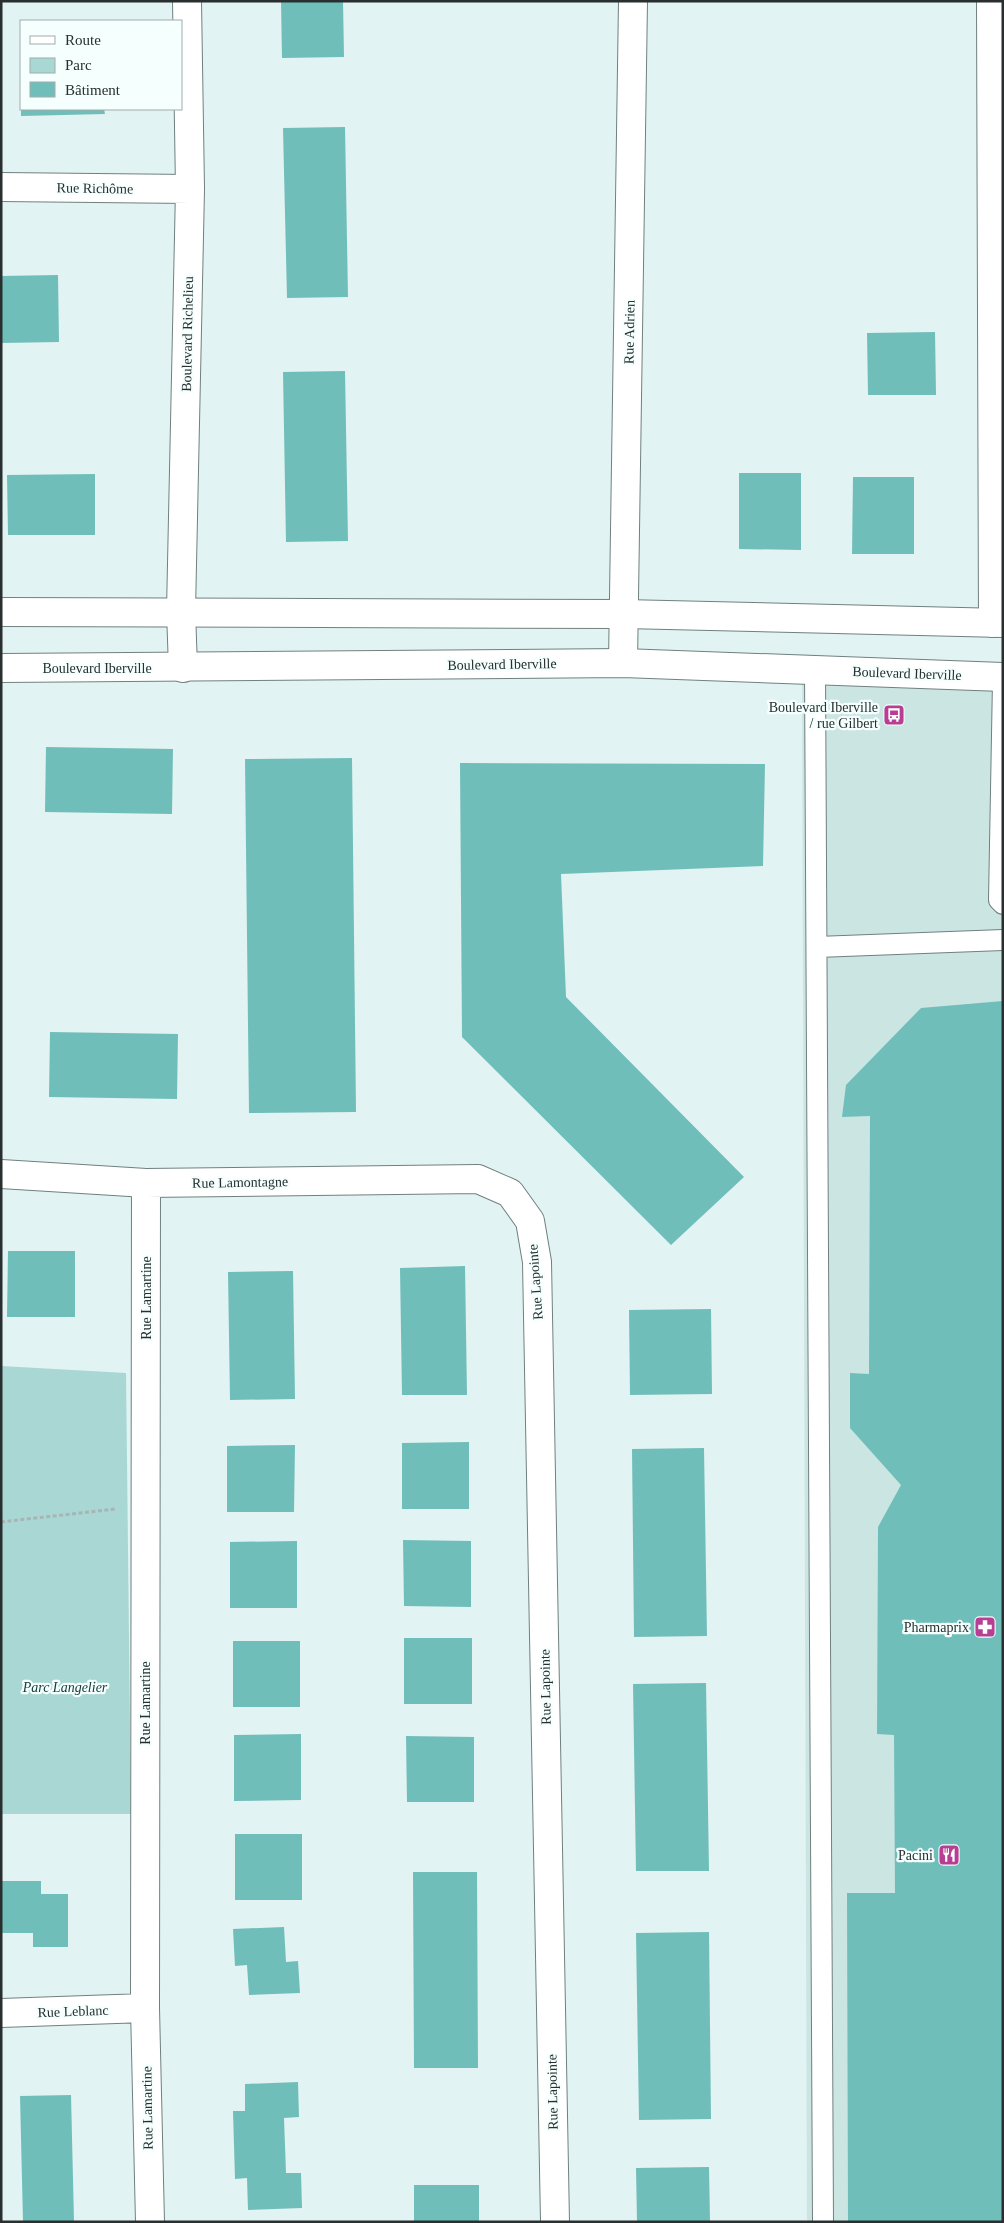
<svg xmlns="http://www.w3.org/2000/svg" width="1004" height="2223" font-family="'Times New Roman',serif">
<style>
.built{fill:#cbe5e3}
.green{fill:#a9d7d4}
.building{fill:#70beba}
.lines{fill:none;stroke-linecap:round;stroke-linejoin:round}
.service-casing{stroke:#70807f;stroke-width:22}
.minor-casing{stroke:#70807f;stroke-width:30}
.tertiary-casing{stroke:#70807f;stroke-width:30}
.path{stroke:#a7b5b4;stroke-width:3;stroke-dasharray:4 2.5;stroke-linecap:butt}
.service{stroke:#fff;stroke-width:20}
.minor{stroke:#fff;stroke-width:28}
.tertiary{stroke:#fff;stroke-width:28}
.labels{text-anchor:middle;stroke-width:4.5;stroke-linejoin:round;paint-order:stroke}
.street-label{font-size:14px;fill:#282f2e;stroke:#f4fffe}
.poi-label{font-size:14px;fill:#282f2e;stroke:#f4fffe;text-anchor:end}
.park-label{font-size:14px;font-style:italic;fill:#143a38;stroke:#f4fffe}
</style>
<rect width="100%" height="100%" fill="#e1f3f2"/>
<path class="built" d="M802 677H1003V2222H807Z"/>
<path class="green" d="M1 1366 126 1373 131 1814H1Z"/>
<path class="building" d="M281 1H343L344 57 282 58Z
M21 109H104L105 114 21 116Z
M345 127 348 297 287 298 283 128Z
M58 275 59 342 1 343V276Z
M935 332 936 395H868L867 333Z
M345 371 348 541 286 542 283 372Z
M739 473H801V550L739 549Z
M95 474V535H8L7 475Z
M853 477H914V554H852Z
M46 747 173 749 172 814 45 812Z
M352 758 356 1112 249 1113 245 759Z
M460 763 765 764 763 866 561 874 566 997 744 1177 671 1245 462 1037Z
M1003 1001V2222H848L847 1893H895L894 1735 877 1734 878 1527 901 1485 850 1428V1373L869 1374 870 1116 842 1117 846 1085 921 1008Z
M50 1032 178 1034 177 1099 49 1097Z
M8 1251H75V1317H7Z
M465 1266 467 1395H402L400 1268Z
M293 1271 295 1399 230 1400 228 1272Z
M711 1309 712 1394 630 1395 629 1310Z
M469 1442V1509H402V1443Z
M295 1445 294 1512H227V1446Z
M704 1448 707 1636 634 1637 632 1449Z
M403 1540 471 1541V1607L404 1606Z
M297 1541V1608H230V1542Z
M404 1638H472V1704H404Z
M233 1641H300V1707H233Z
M706 1683 709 1871H636L633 1684Z
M301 1734V1800L234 1801V1735Z
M406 1736 474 1737V1802H407Z
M235 1834H302V1900H235Z
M413 1872H477L478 2068H414Z
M1 1881H41V1894H68V1947H33V1933H1Z
M284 1927 286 1962 298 1961 300 1993 249 1995 247 1965 235 1966 233 1929Z
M709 1932 711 2119 639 2120 636 1933Z
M298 2082 299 2117 284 2118 286 2173H301L302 2208 248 2210 247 2178 235 2179 233 2111H245V2084Z
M71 2095 74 2222H23L20 2096Z
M709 2167 710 2222H637L636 2168Z
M414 2185H479V2222H414Z"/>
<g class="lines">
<g class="service-casing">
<path id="service" d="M815 670 823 2222
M1003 681 999 900 1003 904
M817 947 1003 940"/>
</g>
<g class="minor-casing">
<path id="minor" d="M991 1 993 623
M1 187 190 189
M623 663 633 1
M183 668 181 611 190 189 187 1
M1 1174 146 1183 478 1179 510 1193 530 1221 537 1262 555 2222
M146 1183 145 2008 150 2222
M1 2013 145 2008"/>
</g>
<g class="tertiary-casing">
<path id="tertiary" d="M1 612 624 614 1003 623
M1 668 623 663 1003 677"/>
</g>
<path class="path" d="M1 1522 115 1509"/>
<use href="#service" class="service"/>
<use href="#minor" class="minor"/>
<use href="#tertiary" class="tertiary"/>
</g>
<defs>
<g id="bus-square" transform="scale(1.125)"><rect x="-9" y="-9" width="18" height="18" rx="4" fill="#b73e92" stroke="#f4fffe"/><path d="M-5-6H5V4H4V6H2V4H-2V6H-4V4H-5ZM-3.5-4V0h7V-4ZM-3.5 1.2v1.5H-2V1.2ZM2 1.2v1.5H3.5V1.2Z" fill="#fff"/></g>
<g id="pharmacy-square" transform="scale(1.125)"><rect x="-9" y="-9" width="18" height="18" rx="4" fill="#b73e92" stroke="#f4fffe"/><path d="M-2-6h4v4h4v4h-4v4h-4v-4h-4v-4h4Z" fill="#fff"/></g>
<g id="restaurant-square" transform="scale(1.125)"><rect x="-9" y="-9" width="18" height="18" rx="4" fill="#b73e92" stroke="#f4fffe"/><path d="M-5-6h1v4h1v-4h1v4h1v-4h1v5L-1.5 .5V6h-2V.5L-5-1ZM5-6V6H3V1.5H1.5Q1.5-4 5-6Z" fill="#fff"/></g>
</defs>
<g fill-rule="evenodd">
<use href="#bus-square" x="894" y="715"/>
<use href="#pharmacy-square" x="985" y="1627"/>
<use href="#restaurant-square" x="949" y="1855"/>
</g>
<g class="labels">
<g class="street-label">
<text transform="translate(95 188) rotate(1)" y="5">Rue Richôme</text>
<text transform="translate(629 332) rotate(-89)" y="5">Rue Adrien</text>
<text transform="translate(187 334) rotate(-89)" y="5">Boulevard Richelieu</text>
<text transform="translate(502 664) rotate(-1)" y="5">Boulevard Iberville</text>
<text x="97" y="673">Boulevard Iberville</text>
<text transform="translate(907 673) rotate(2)" y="5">Boulevard Iberville</text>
<text transform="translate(240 1182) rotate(-1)" y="5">Rue Lamontagne</text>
<text transform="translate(535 1282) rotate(-94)" y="5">Rue Lapointe</text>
<text transform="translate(146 1298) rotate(-90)" y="5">Rue Lamartine</text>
<text transform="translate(545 1687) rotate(-91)" y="5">Rue Lapointe</text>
<text transform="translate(145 1703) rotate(-90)" y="5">Rue Lamartine</text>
<text transform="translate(73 2011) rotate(-2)" y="5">Rue Leblanc</text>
<text transform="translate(552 2092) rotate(-91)" y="5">Rue Lapointe</text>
<text transform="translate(147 2108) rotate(-91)" y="5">Rue Lamartine</text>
</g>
<g class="poi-label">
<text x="878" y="712">Boulevard Iberville<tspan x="878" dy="16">/ rue Gilbert</tspan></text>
<text x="969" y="1632">Pharmaprix</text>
<text x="933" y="1860">Pacini</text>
</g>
<g class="park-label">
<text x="65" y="1692">Parc Langelier</text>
</g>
</g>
<rect width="1004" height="2223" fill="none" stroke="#282f2e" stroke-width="5"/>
<rect x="20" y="20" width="162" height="90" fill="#f4fffe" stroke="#a2acab"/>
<rect x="30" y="36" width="25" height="8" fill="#ffffff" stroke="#a2acab"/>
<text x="65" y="45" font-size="15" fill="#282f2e">Route</text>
<rect x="30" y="58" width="25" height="15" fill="#a9d7d4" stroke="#a2acab"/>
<text x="65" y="70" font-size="15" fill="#282f2e">Parc</text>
<rect x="30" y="82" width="25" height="15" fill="#70beba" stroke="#a2acab"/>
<text x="65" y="95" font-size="15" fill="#282f2e">Bâtiment</text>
</svg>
